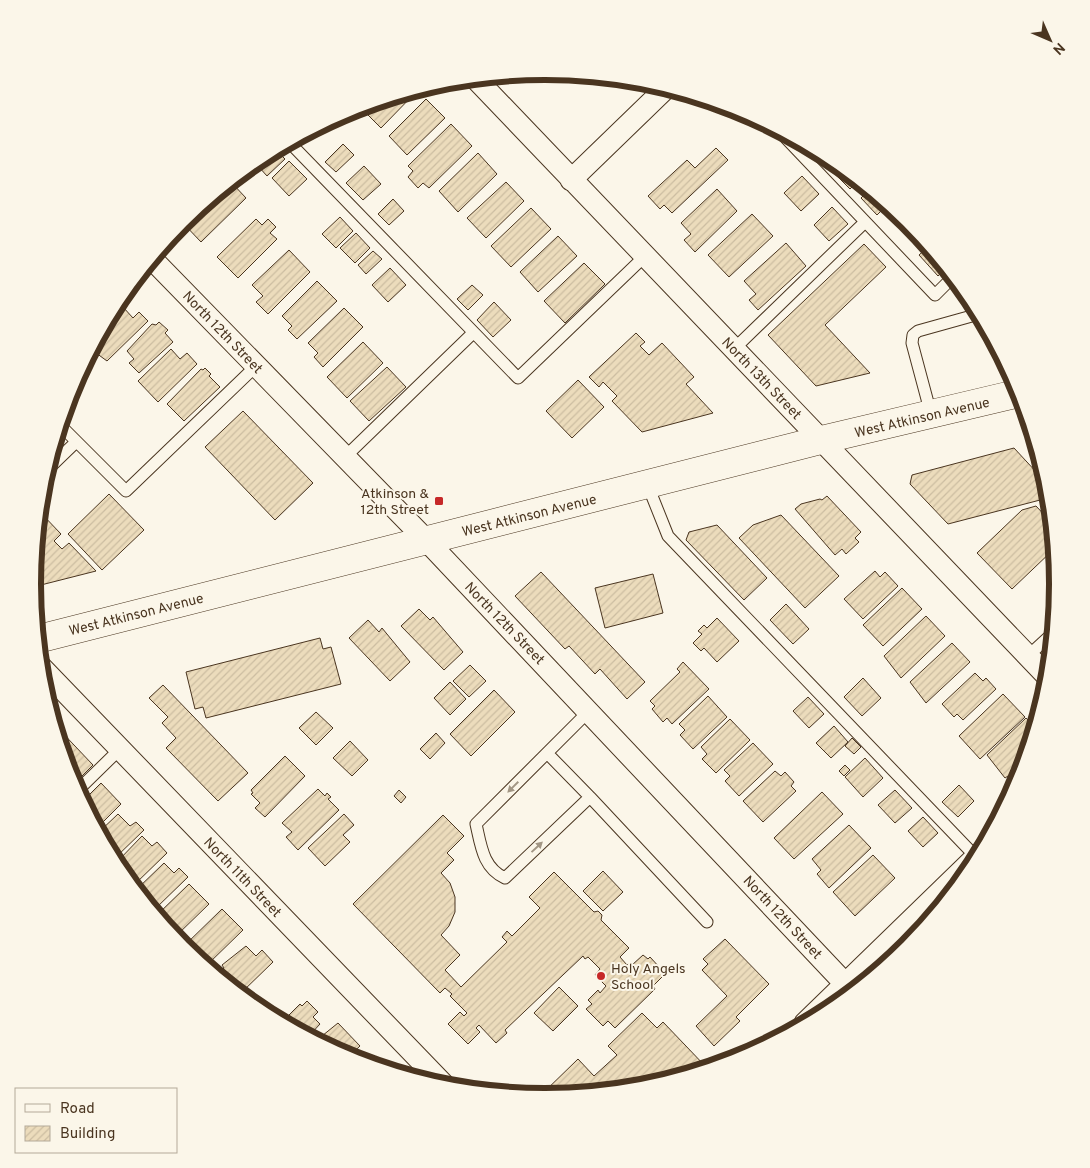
<svg xmlns="http://www.w3.org/2000/svg" width="1090" height="1168" font-family="Overpass,sans-serif">
<style>
.building{fill:url(#building-hatch);stroke:#4a3520}
.lines{fill:none;stroke-linecap:round;stroke-linejoin:round}
.lane-casing{stroke:#4a3520;stroke-width:13}
.street-casing{stroke:#4a3520;stroke-width:23}
.secondary-casing{stroke:#4a3520;stroke-width:29}
.lane{stroke:#fbf6e9;stroke-width:11}
.street{stroke:#fbf6e9;stroke-width:21}
.secondary{stroke:#fbf6e9;stroke-width:28}
.oneway{fill:#a29684}
.poi-dot{fill:#c62828;stroke:#fbf6e9;stroke-width:2}
.labels{text-anchor:middle;stroke-width:4;stroke-linejoin:round;paint-order:stroke}
.street-label{font-size:14px;fill:#4a3520;stroke:#fbf6e9}
.poi-label{font-size:14px;fill:#4a3520;stroke:#fbf6e9;text-anchor:end}
.rim{fill:none;stroke:#4a3520;stroke-width:6}
</style>
<defs>
<pattern id="building-hatch" width="6" height="6" patternUnits="userSpaceOnUse" patternTransform="scale(1.25)"><rect width="6" height="6" fill="#ecdcbc"/><path d="M-1 1l2-2M0 6l6-6M5 7l2-2" fill="none" stroke="#ccbda1"/></pattern>
</defs>
<rect width="100%" height="100%" fill="#fbf6e9"/>
<path class="building" d="M418 90 381 128 362 109 365 106Z
M426 99 445 118 407 155 389 136Z
M451 124 472 146 429 188 423 183 418 188 408 177 413 171 408 166Z
M343 144 354 155 336 172 325 162Z
M716 148 728 160 672 213 664 205 660 209 648 196 687 160 695 168Z
M276 150 285 159 267 176 258 166Z
M478 153 497 174 458 212 439 191Z
M289 161 307 179 289 196 272 178Z
M839 165 858 181 850 189 832 171Z
M364 166 381 184 363 200 346 183Z
M802 176 819 194 801 211 784 193Z
M231 182 246 198 201 242 182 222Z
M506 182 524 201 486 238 467 218Z
M717 189 737 211 695 252 684 240 691 234 681 223Z
M869 190 887 205 877 215 861 198Z
M393 199 404 211 389 225 378 214Z
M832 207 848 224 829 241 814 225Z
M531 208 551 229 511 267 491 246Z
M752 214 773 236 729 277 708 255Z
M340 217 353 231 336 248 322 234Z
M256 219 262 225 268 219 276 227 270 233 277 239 238 278 217 257Z
M356 233 370 248 355 263 340 248Z
M558 236 577 256 538 292 520 272Z
M786 243 806 266 758 310 749 300 756 294 744 281Z
M864 244 886 267 825 325 870 373 816 386 768 335Z
M928 247 946 268 938 276 919 255Z
M289 250 310 272 268 314 256 302 263 296 252 285Z
M373 251 382 259 366 274 358 265Z
M584 263 605 284 565 323 544 301Z
M390 268 406 285 388 302 372 285Z
M317 281 337 301 297 339 288 330 292 326 282 316Z
M472 285 483 295 468 310 457 299Z
M494 302 511 320 493 337 477 320Z
M123 307 133 318 139 312 148 321 107 361 92 350 107 322Z
M344 308 363 327 323 367 314 357 318 353 308 343Z
M159 322 168 330 165 333 173 342 139 373 129 363 134 359 127 351 152 324 156 325Z
M636 333 645 342 640 346 649 355 662 343 694 377 686 384 713 413 642 432 612 401 617 396 603 382 599 387 589 377Z
M363 342 383 363 347 398 327 377Z
M171 349 180 359 187 353 197 364 158 402 138 381Z
M387 367 406 387 369 421 350 401Z
M205 368 211 374 209 376 220 387 184 421 167 404 201 369 203 370Z
M578 380 604 407 572 438 546 411Z
M73 384 78 389 69 397 72 388Z
M243 411 313 483 275 520 205 447Z
M1014 448 1039 475 1044 499 948 524 910 484 912 475Z
M109 494 144 530 102 570 68 534Z
M827 496 861 532 855 538 859 542 846 554 842 549 835 555 795 509 801 504 820 499 822 500Z
M1036 506 1051 522 1054 549 1012 589 977 553 1022 510Z
M40 512 61 534 54 541 62 549 69 543 96 571 33 587Z
M781 515 839 576 805 608 739 538 753 525Z
M717 525 767 578 744 600 686 540 689 532Z
M875 571 880 577 885 572 898 586 863 619 844 599Z
M541 572 645 682 627 699 600 669 595 674 569 646 565 649 515 596Z
M653 574 663 613 605 628 595 588Z
M902 588 922 609 883 646 863 625Z
M786 604 809 629 793 644 770 620Z
M419 609 430 620 433 617 463 652 444 670 401 626Z
M926 616 945 636 901 678 884 656Z
M717 618 739 641 717 662 704 648 701 651 693 643 702 634 698 631 704 625 707 628Z
M368 620 379 632 382 628 410 662 390 681 349 638Z
M320 638 323 649 331 647 341 684 206 718 203 707 195 709 186 672Z
M952 643 970 662 926 703 910 682Z
M683 662 709 689 672 724 667 718 663 722 652 709 655 706 650 701 680 672 677 669Z
M470 665 486 681 469 697 453 681Z
M975 673 983 681 986 678 996 689 963 720 957 714 954 717 942 704Z
M863 678 881 698 862 716 844 697Z
M450 682 466 699 450 715 434 698Z
M163 685 248 773 218 801 166 748 176 738 162 723 168 717 149 698Z
M494 690 515 712 471 756 450 734Z
M1003 694 1025 717 980 759 959 736Z
M708 696 727 717 693 749 680 735 685 730 679 724Z
M808 697 824 714 809 728 793 711Z
M316 712 333 728 316 745 299 728Z
M1026 718 1035 727 1023 767 1010 778 1008 776 1005 778 987 755Z
M730 719 750 740 716 773 702 759 707 754 701 747Z
M55 725 93 765 74 784 71 780Z
M834 726 848 742 831 758 816 743Z
M436 733 445 743 430 759 420 749Z
M852 738 861 747 854 754 845 746Z
M350 741 368 760 352 776 333 758Z
M753 743 773 764 739 796 725 781 730 776 724 770Z
M285 756 305 776 265 817 255 808 260 803 251 794 253 793 251 790Z
M865 758 883 778 863 797 845 777Z
M845 765 850 770 844 776 839 771Z
M775 771 781 776 785 772 794 782 791 786 796 791 763 822 743 801Z
M101 783 121 804 97 828 83 801Z
M959 785 974 801 958 817 942 802Z
M318 789 325 796 327 793 331 797 328 799 339 810 298 850 286 837 292 832 282 823Z
M399 790 406 797 401 803 394 796Z
M895 790 912 808 895 823 878 805Z
M822 792 843 814 794 859 774 838Z
M118 814 130 826 136 822 144 830 114 859 99 832Z
M344 814 354 825 343 835 350 842 325 866 308 848Z
M443 815 464 836 447 853 454 860 441 873 450 883 455 897V912L449 926 441 935 460 955 445 970 461 987 507 942 502 937 507 931 512 936 540 908 529 897 554 872 594 912 598 911 602 915 601 920 629 948 620 957 627 965 630 963 632 965 643 955 648 959 650 957 661 969 659 971 664 975 653 986 655 989 615 1028 608 1021 603 1026 586 1009 592 1004 588 1000 598 990 600 993 606 986 595 975 600 969 588 957 585 959 583 956 505 1030 507 1033 496 1043 479 1025 476 1028 480 1032 468 1044 448 1024 460 1012 464 1016 467 1013 450 996 452 994 445 988 440 993 353 904Z
M923 817 938 833 923 847 908 831Z
M849 825 871 848 829 888 817 874 821 870 812 859Z
M142 836 152 846 157 842 167 853 133 886 116 863Z
M873 855 895 878 855 916 833 892Z
M164 863 174 873 179 868 188 877 155 909 136 890Z
M603 871 623 892 603 911 583 891Z
M189 884 209 904 175 937 157 915Z
M222 909 243 930 206 966 183 947Z
M725 939 769 984 736 1017 740 1021 714 1046 696 1026 727 996 702 970 708 964 703 959Z
M246 946 256 956 262 950 273 962 240 994 217 975 224 968 222 965Z
M559 987 578 1006 553 1031 534 1013Z
M307 1001 318 1012 313 1017 320 1024 309 1036 282 1022 300 1004 302 1006Z
M642 1013 657 1028 663 1022 707 1068 645 1087 540 1096 578 1059 594 1076 617 1055 608 1046Z
M338 1023 360 1046 348 1057 317 1040Z"/>
<g class="lines">
<g class="lane-casing">
<path id="lane" d="M779 131 935 295 953 277
M289 142 518 378 645 256
M734 349 865 222
M931 414 912 343 913 335 918 331 979 314
M60 425 126 491 255 367
M345 457 473 333
M46 471 76 442
M648 486 668 536 977 858
M1028 656 1053 633
M547 753 590 797 505 878C483 868 481 846 476 824L589 711
M77 791 120 749
M590 797 707 922"/>
</g>
<g class="street-casing">
<path id="street" d="M475 78 1048 677
M571 180 666 88
M152 259 427 541 852 991
M41 667 446 1087
M805 1023 978 855"/>
</g>
<g class="secondary-casing">
<path id="secondary" d="M38 639 821 440 1020 393"/>
</g>
<use href="#lane" class="lane"/>
<use href="#street" class="street"/>
<use href="#secondary" class="secondary"/>
</g>
<defs><path id="oneway-solid" d="M-6-.8H1V-3.2L6.5 0L1 3.2V.8H-6Z" transform="scale(1.25)"/></defs>
<g class="oneway">
<use href="#oneway-solid" transform="translate(513 787) rotate(135)"/>
<use href="#oneway-solid" transform="translate(537 847) rotate(-43)"/>
</g>
<g class="poi-dot">
<rect x="434" y="496" width="10" height="10" rx="2.5"/>
<circle cx="601" cy="976" r="5"/>
</g>
<g class="labels">
<g class="street-label">
<text transform="translate(223 332) rotate(46)" y="5">North 12th Street</text>
<text transform="translate(762 378) rotate(46)" y="5">North 13th Street</text>
<text transform="translate(922 417) rotate(-13)" y="5">West Atkinson Avenue</text>
<text transform="translate(529 515) rotate(-14)" y="5">West Atkinson Avenue</text>
<text transform="translate(136 614) rotate(-14)" y="5">West Atkinson Avenue</text>
<text transform="translate(505 623) rotate(46)" y="5">North 12th Street</text>
<text transform="translate(243 877) rotate(46)" y="5">North 11th Street</text>
<text transform="translate(783 917) rotate(47)" y="5">North 12th Street</text>
</g>
<g class="poi-label">
<text x="429" y="498">Atkinson &amp;<tspan x="429" dy="16">12th Street</tspan></text>
<text x="611" y="973" text-anchor="start">Holy Angels<tspan x="611" dy="16">School</tspan></text>
</g>
</g>
<path d="M0 0H1090V1168H0ZM41 584a504 504 0 1 1 1008 0a504 504 0 1 1-1008 0Z" fill="#fbf6e9" fill-rule="evenodd"/>
<path class="rim" d="M41 584a504 504 0 1 1 1008 0a504 504 0 1 1-1008 0Z"/>
<rect x="15" y="1088" width="162" height="65" fill="#fbf6e9" stroke="#b4a999"/>
<rect x="25" y="1104" width="25" height="8" fill="#fbf6e9" stroke="#b4a999"/>
<text x="60" y="1113" font-size="15" fill="#4a3520">Road</text>
<rect x="25" y="1126" width="25" height="15" fill="url(#building-hatch)" stroke="#b4a999"/>
<text x="60" y="1138" font-size="15" fill="#4a3520">Building</text>
<g transform="translate(1050 40) rotate(135)" stroke="#fbf6e9" stroke-width="4" paint-order="stroke">
<path d="M0-4L9 19L0 12L-9 19Z" fill="#4a3520"/>
<text y="-8" font-size="14" font-weight="bold" text-anchor="middle" fill="#4a3520">N</text>
</g>
</svg>
